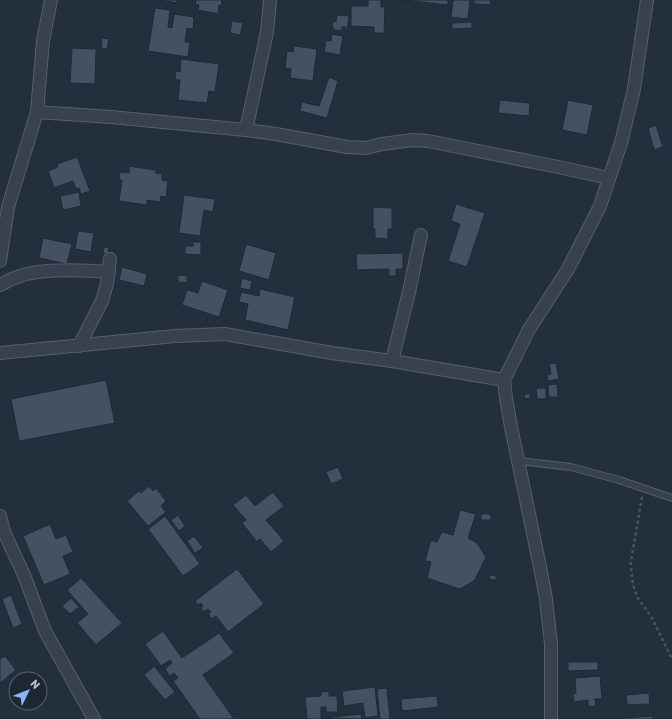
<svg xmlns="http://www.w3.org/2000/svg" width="672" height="719" font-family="Rubik,sans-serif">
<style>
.building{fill:#455162;stroke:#1f2835}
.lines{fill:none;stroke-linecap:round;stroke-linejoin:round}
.lane-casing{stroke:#565f6c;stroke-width:8}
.street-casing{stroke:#565f6c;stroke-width:14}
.path{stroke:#44595c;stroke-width:2.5;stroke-dasharray:3 3;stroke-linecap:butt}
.lane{stroke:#38414e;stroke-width:6}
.street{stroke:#38414e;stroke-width:12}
</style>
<rect width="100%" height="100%" fill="#242f3e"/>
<path class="building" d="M159 0H177V3Z
M196 0H222L221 6 219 5 218 14 198 10 199 5 195 4Z
M368 0H381V7H385L384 33H374V27L351 26V6H368Z
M402 0H448V5Z
M453 0H470L468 19 451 17Z
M474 0H491L490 5 474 4Z
M155 8 170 10 168 27 172 28 174 14 194 17 193 29 187 28 185 42H190L188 57 148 51Z
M337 15 349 16 347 31 345 30 346 27H342V31L334 30V28H332L333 21 336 22Z
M232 21 243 23 240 35 230 33Z
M472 22V28L452 29V23Z
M332 34 343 36 340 55 324 52 326 40 331 41Z
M102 38 109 39 107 49 101 48Z
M294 46 317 49 313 81 290 78 291 69 285 68 287 51 293 52Z
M72 48 96 49 95 84 70 83Z
M181 59 219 64 215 92 209 91 207 103 178 100 180 80H175L176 71 180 72Z
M329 77 338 81 327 118 300 111 302 102 319 106Z
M500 100 530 103 529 116 498 113Z
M568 100 593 105 587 135 562 130Z
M656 125 663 147 654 150 648 128Z
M77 157 90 191 81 194 79 188 76 189 73 181 54 188 48 171 58 167 57 164Z
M129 166 156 170V173L162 174V180L168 181 166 197 161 196 160 202 147 200V205L119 201 122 180H119L120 172 129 173Z
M79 192 81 206 63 210 60 196Z
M184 195 215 199 213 212 204 210 200 236 179 233Z
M456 204 485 213 467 267 448 261 460 224 451 221Z
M373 207 392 208V229H388V239L375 238V229H373Z
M78 231 94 233 91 252 75 249Z
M43 238 72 244 67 264 39 258Z
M193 242H201V255L185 254V246H193Z
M246 244 276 253 269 280 239 271Z
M104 247H109L108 254 103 253Z
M403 253V269H396V276H389V269L357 270 356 254Z
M122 267 147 274 144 286 119 280Z
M178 275 187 276V283L178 282Z
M242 278 252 281 250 290 240 288Z
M202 281 228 290 219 317 182 305 187 290 198 293Z
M260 289 295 297 288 330 245 320 248 304 239 302 241 292 259 296Z
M556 363 559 379 548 381 547 375 551 374 549 364Z
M106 380 115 423 19 441 11 399Z
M557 384 558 397H549L548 385Z
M536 388H546V399H537Z
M524 394H530V398L525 399Z
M338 467 343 479 331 484 326 472Z
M149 486 153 491 156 488 166 501 161 506 166 512 148 526 127 501 139 491 141 493Z
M273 492 284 506 266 520 284 541 271 552 260 539 257 542 242 523 246 520 233 505 246 495 255 506Z
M460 510 476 514 468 538 477 543 486 557 475 580 460 589 427 578 431 562 425 561 431 540 437 542 442 532 453 535Z
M481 514H491V520H481Z
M178 515 185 526 179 531 171 520Z
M165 516 200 564 183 576 148 529Z
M50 524 56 539 66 535 73 552 63 556 70 574 44 585 23 536Z
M194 536 203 548 195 553 187 541Z
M237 569 264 604 228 632 216 616 212 619 208 614 211 612 208 609 204 612 201 608 203 606 201 603 198 605 195 601Z
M490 575 496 576V580L489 579Z
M81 578 122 623 96 645 77 623 88 614 67 590Z
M11 595 22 624 13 628 2 599Z
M71 598 79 607 70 614 62 606Z
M163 631 182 658 219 633 234 653 203 675 234 719H200L173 681 178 678 174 673 170 676 165 669 172 663 170 660 161 666 145 644Z
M5 656 16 670 0 683V659Z
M568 662H598V670L568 671Z
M154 666 175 692 165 700 144 675Z
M600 676 602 699H595L596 706 588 707V700L574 702 573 694 576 693 575 678Z
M375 687 378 716 365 718 363 703 344 706 342 691Z
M387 688 390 719H380L377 689Z
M329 691V696H337L338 712H326V707H321V719H307L305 697 321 696V692Z
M649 693 650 704 627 705 626 695Z
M437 696 438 707 402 711 401 699Z
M361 714 362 719 324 718Z
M653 716V719H623V718Z"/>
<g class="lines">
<g class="lane-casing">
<path id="lane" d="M519 461 571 467 619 480 672 498"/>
</g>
<g class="street-casing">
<path id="street" d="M37 112 111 117 246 130 276 134 347 147 366 148 382 144 413 140 428 141 558 167 609 178
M246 130 267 32 270 0
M0 261 8 207 37 112 43 41 51 0
M0 285C6 282 13 278 20 276 44 268 83 270 109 272
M79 346 102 301 107 284 110 259
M0 353 175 336 225 334 332 353 392 361 504 380
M392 361 409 292 421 235
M0 516 4 532 24 575 45 631 94 719
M551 719V644L546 599 540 567 511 427 506 398 504 380 528 331 568 269 600 206 621 143 634 89 647 0"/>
</g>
<path class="path" d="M642 497 631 561V568L633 584 637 597 652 618 672 659"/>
<use href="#lane" class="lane"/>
<use href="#street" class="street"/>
</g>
<g transform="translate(28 691) rotate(47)"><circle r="19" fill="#1d2633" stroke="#59626f"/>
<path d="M0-3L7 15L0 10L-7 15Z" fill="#8ab4f8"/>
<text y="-6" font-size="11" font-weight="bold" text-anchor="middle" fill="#b4bcc9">N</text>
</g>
</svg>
